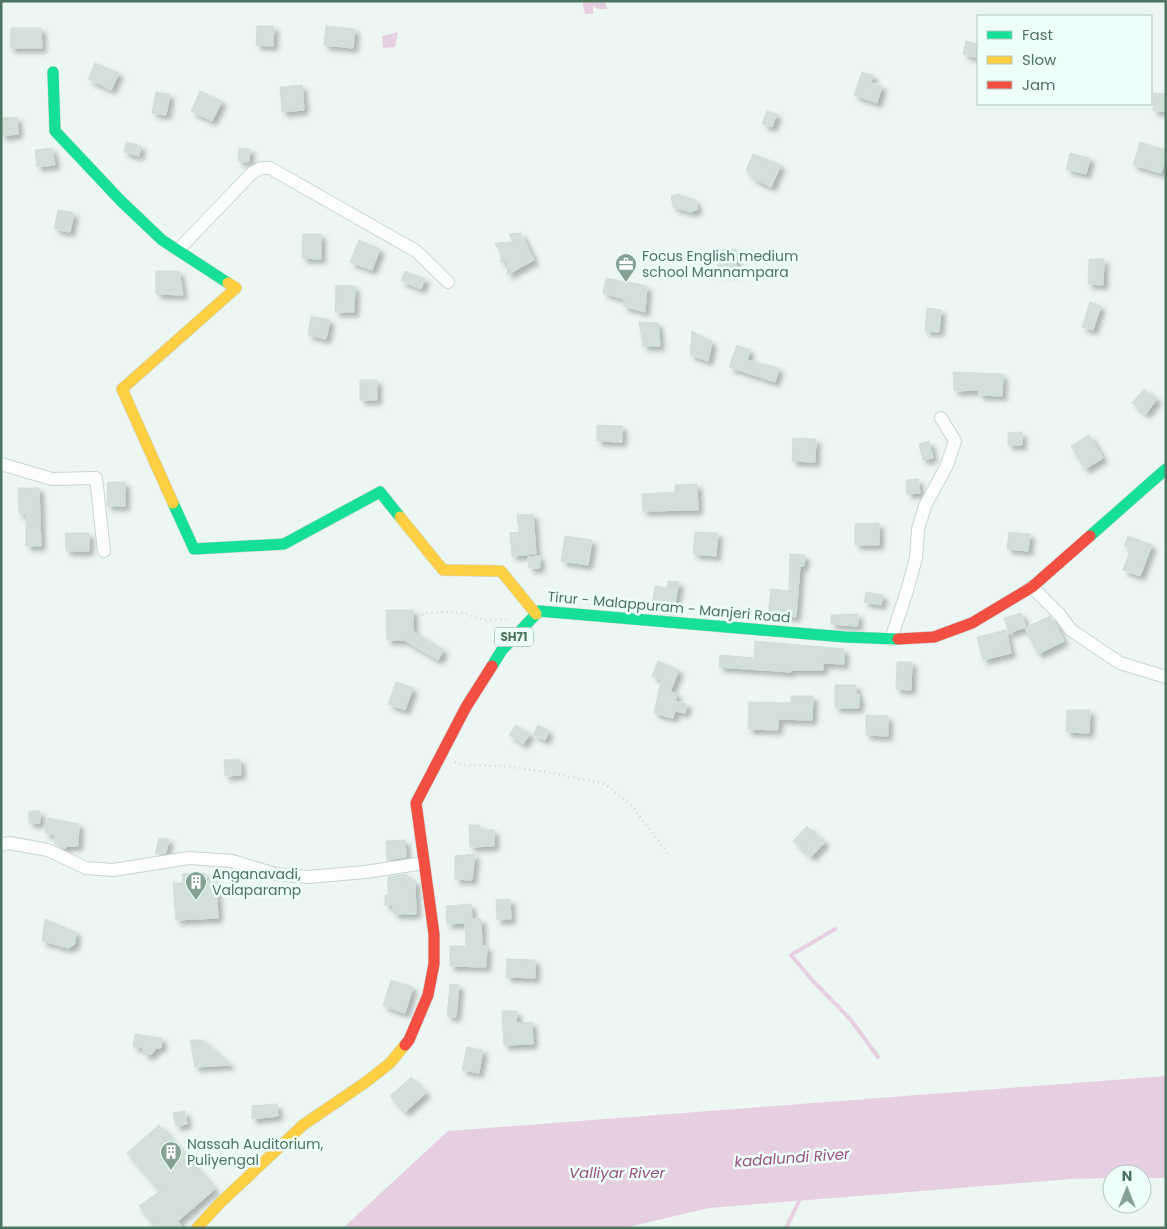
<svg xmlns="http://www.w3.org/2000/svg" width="1167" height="1229" font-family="Poppins,sans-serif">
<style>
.water{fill:#e6cfe2}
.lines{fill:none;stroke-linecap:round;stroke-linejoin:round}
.stream{stroke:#e6cfe2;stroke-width:4}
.building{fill:#d1e1da;stroke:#cfe0d8;filter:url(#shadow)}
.street-casing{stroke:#c9d5d0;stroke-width:14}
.fast-casing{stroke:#c6d4ce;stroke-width:12}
.slow-casing{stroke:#c6d4ce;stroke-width:12}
.jam-casing{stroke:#c6d4ce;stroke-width:12}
.path{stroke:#ccd8d2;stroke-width:2.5;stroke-dasharray:1 4;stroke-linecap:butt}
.street{stroke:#fcfefd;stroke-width:12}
.fast{stroke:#16e098;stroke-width:11}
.slow{stroke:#ffcf43;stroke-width:11}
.jam{stroke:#f24e42;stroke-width:11}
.labels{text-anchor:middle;stroke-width:5;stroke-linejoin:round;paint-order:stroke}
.shield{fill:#eefefa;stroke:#7d9d8e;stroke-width:1}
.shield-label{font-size:12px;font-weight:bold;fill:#4d7460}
.poi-label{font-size:14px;fill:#4d7460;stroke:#eefefa;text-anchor:start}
.street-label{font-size:14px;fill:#4d7460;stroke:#eefefa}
.water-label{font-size:15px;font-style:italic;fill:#9a5285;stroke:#eefefa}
</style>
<defs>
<filter id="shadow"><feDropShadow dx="4.5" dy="4.5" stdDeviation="2.5" flood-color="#0004"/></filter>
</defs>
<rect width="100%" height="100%" fill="#ecf7f4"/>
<path class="water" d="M582 1H605L607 9H598L593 6V14H585Z
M398 32 395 47 383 48 382 36Z
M1166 1076V1178H1142V1174H1112V1178L1072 1179 709 1208 624 1228H343L448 1131Z"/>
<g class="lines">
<path class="stream" d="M835 929 791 955 813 981 851 1020 878 1057
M786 1228 801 1197"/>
</g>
<path class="building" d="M257 26H274L273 46 256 45Z
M326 26 355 29 353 48 324 45Z
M11 28H41L42 48H10Z
M966 41 978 44V58L963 54Z
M95 63 119 73 111 90 88 79Z
M862 72 873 75 871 82 882 86 877 103 854 95Z
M302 85 304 110 282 112 280 87Z
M200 91 222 101 212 121 191 111Z
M156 92 170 94 166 115 152 113Z
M1154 93 1166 94V111H1153Z
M767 111 777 114 772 127 762 124Z
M17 117 18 134 1 136V118Z
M126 142 141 146 139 156 124 152Z
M1140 142 1166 150V159L1161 173 1133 165Z
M52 148 55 165 37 167 35 150Z
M239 148 250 149 249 162 238 161Z
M1070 153 1090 158 1086 174 1066 169Z
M753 154 781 165 771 187 754 179 746 170Z
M678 194 695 200 698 209 691 212 673 207 671 196Z
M58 210 74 213 70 232 54 229Z
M521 233 534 260 507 275 508 260 501 263V253L495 243 513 242 509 234Z
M303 234H321V259L302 258Z
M359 240 380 249 372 270 350 262Z
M736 249V272H718L717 250Z
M1089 259H1104L1103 285 1088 284Z
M156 271H179L183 295 156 294Z
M405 271 425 279 421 289 401 281Z
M606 278 647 286 645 312 623 306 624 299 603 293Z
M336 285 355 286 354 312H335Z
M1090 302 1101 306 1093 330 1082 327Z
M927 308 941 310 939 332 925 331Z
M311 316 330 320 326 339 308 335Z
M639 322 658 323 660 346H643Z
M692 331 712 342 708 361 690 355Z
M737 345 750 350 747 360 779 368 775 382 729 367Z
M953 372 1003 374 1002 396 979 395V390L954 391Z
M360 380H377V400H360Z
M1144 389 1157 399 1146 414 1132 403Z
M597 425 622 426V442L597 441Z
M1022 432V445H1008V433Z
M1089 435 1103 458 1085 469 1071 446Z
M793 438 816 439 815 462 792 461Z
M929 441 933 458 923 460 919 444Z
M918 479 920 493 907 494 906 480Z
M108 482H125V506H107Z
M697 484 698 510 643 511 642 494 675 492V485Z
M18 488H39L41 546H26V514H19Z
M533 514 536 554 512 556 510 533 519 532 517 515Z
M879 523V545H855V524Z
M695 532 718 533 716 556 693 554Z
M1009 532 1030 534 1028 551 1007 549Z
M65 533H89V551H66Z
M565 536 592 540 588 565 561 561Z
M1128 536 1152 545 1140 576 1123 570 1131 548 1124 546Z
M790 554 805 555 804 566H800L796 617 768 614 771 589 789 591Z
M540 556V568H529L528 557Z
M668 581 679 582 674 609 652 605 655 586 667 588Z
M866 592 883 595 881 605 864 602Z
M386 610H413V631L444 650 438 660 404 640H387Z
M1021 613 1026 627 1009 633 1004 618Z
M858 614V626L831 624V615Z
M1050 616 1054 621 1064 641 1038 654 1025 628Z
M1006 630 1011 653 983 660 977 637Z
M755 641 844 649V664L823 663V670H791V672L719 667 720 655 754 658Z
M658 661 679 670 670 692 677 693 675 701 687 704 685 713 675 711 673 718 654 713 661 680 652 676Z
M897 662H912L911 690 896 689Z
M396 682 413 688 405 710 388 704Z
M835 685H856V694H859V708H835Z
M791 696H813L812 720 778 719V730L748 729 749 702 791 703Z
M1067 710H1090L1089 733 1066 732Z
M866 715 888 716V736L866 735Z
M516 725 530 734 523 744 509 735Z
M538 725 549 731 545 740 533 735Z
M240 759 241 775 225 776 224 760Z
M29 811H40V823H29Z
M48 818 79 824 78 846H66V848H62L55 844V835L45 833Z
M469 825H480V830H494V846L470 847Z
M807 826 825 842 811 857 793 841Z
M159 838 169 839 166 853 155 854Z
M405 840 406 857 387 860 386 841Z
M475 854 472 880 455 879V856Z
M205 873 206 881 216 880 218 918 176 920 173 883H183L182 874Z
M407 874V880H415L416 914H394L393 905H385V895H388V877Z
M510 899 511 919 497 920 496 900Z
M471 904 472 919H481L482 946H487L486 967 450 966V946H466L465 923 447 924 446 906Z
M45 919 76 932 75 944 68 948 42 941Z
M507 959 535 960V978L506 977Z
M391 980 413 987 405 1013 383 1006Z
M450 984 459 985 456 1017 447 1016Z
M502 1011H517L516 1023 532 1022 533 1044 504 1045Z
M135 1034 162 1038 161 1048H156L152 1054 144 1055 143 1047H133Z
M190 1040H202L231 1065 195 1067Z
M467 1047 483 1050 479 1073 462 1070Z
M411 1077 426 1093 405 1112 390 1096Z
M277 1104 278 1116 252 1119V1106Z
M185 1111 187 1124 176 1126 173 1113Z
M159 1125 215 1189 178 1221 183 1228H156L139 1206 160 1191 127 1153Z"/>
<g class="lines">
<g class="street-casing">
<path id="street" d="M178 250 252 173 261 168H270L416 251 448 282
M1 464 52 479 96 478 104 551
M1032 587 1059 614 1071 630 1093 645 1120 663 1166 677
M891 639 907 591 916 558 918 529 925 506 947 465 955 441 941 418
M1 845 9 843 48 850 86 868 113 870 189 858 232 861 275 874 308 877 365 872 424 863"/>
</g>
<g class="fast-casing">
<path id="fast" d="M53 72 55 131 121 201 162 240 228 283
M173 503 194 549 284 544 380 492 400 517
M1090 536 1166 469
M492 666 502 650 539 611 845 637 898 639"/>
</g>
<g class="slow-casing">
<path id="slow" d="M173 503 122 389 236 288 228 283
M400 517 443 570 501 571 536 614
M197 1228 220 1203 303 1125 366 1082 390 1063 405 1045"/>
</g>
<g class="jam-casing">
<path id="jam" d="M898 639 934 637 972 623 1032 587 1090 536
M405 1045 409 1040 428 995 434 964V934L416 803 466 707 492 666"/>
</g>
<path class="path" d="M422 615 426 613 448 612 464 613 484 620 510 619
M455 762 466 765 506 766 547 772 605 784 630 804 670 856"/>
<use href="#street" class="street"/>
<use href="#fast" class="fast"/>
<use href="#slow" class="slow"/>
<use href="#jam" class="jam"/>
</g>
<defs>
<g id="office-pin" transform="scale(1.125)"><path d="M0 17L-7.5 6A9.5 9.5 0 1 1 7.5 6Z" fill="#85a294" stroke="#eefefa"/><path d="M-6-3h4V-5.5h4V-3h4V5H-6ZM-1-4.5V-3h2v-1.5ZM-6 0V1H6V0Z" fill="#fff"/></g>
<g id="building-pin" transform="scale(1.125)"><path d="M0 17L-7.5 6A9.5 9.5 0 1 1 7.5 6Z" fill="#85a294" stroke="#eefefa"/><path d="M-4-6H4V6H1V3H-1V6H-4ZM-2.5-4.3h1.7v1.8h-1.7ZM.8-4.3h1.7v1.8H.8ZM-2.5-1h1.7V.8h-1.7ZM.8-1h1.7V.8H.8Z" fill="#fff"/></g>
</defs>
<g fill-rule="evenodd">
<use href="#office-pin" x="626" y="264"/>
<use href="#building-pin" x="196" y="882"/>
<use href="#building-pin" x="171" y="1152"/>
</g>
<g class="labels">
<rect class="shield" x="495" y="627.5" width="38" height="19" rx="4"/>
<g class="shield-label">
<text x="514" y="641">SH71</text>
</g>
<g class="poi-label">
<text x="642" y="261">Focus English medium<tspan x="642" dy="16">school Mannampara</tspan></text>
<text x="212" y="879">Anganavadi,<tspan x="212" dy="16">Valaparamp</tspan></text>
<text x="187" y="1149">Nassah Auditorium,<tspan x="187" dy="16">Puliyengal</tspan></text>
</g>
<g class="street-label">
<text transform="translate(669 607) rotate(5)" y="5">Tirur - Malappuram - Manjeri Road</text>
</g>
<g class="water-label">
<text transform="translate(792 1158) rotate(-4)" y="5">kadalundi River</text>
<text x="617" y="1178">Valliyar River</text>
</g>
</g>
<rect width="1167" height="1229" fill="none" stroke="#4d7460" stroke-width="5"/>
<rect x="977" y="15" width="175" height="90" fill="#eefefa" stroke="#aec7bc"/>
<rect x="987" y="31" width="25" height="8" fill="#16e098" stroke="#aec7bc"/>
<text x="1022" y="40" font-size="15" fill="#4d7460">Fast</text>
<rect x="987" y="56" width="25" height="8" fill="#ffcf43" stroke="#aec7bc"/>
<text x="1022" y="65" font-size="15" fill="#4d7460">Slow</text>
<rect x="987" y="81" width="25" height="8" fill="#f24e42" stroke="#aec7bc"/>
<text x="1022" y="90" font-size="15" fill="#4d7460">Jam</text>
<g transform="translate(1127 1189)"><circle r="24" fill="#eefefa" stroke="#aec7bc"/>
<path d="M0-4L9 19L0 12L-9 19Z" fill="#85a294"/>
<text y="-8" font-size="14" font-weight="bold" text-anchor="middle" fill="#4d7460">N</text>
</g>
</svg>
